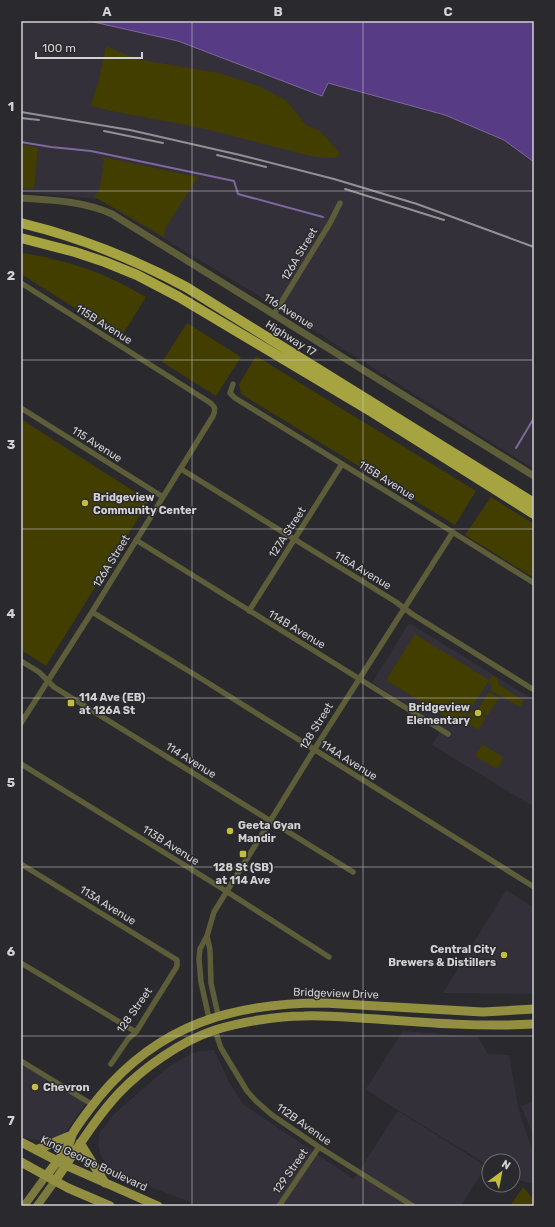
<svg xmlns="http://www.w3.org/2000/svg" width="555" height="1227" font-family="Rubik,sans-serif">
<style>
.built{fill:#33303a}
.green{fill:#413e00}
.water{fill:#573b85;stroke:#7c689c}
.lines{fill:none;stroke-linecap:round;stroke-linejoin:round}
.stream{stroke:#7c689c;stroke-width:2}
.minor{stroke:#5e5d39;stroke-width:5.5}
.tertiary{stroke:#5e5d39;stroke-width:7}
.secondary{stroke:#7b7a3e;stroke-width:8}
.primary{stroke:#928f40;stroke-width:9}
.motorway{stroke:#a6a341;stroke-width:10}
.rail{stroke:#919194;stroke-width:2}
.grid{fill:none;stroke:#d1d1d3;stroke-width:1;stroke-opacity:0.55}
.poi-dot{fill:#c2bd3f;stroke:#2a292d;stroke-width:1.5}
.labels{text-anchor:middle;stroke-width:3;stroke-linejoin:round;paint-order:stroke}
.street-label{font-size:11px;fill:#d1d1d3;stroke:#2a292d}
.poi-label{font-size:11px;font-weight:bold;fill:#d1d1d3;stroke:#2a292d;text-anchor:start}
.neatline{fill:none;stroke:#d1d1d3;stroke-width:1.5}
.grid-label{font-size:13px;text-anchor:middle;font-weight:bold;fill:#d1d1d3}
</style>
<rect width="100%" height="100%" fill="#2a292d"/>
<path class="built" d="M21 21H90L178 41 322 96 328 83 445 115 504 140 534 162V469L251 291 98 199 21 192Z
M409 623 534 700V807L432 745 443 727 372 683Z
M506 890 534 908V994L443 993Z
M403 1031 478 1037 488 1054 509 1055 519 1111 534 1155V1184L513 1179V1161H489V1166L385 1102 366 1089Z
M214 1050 229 1082 244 1105 354 1179 398 1111 486 1166 461 1206H201L116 1174 107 1165 101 1156 98 1144 99 1134 114 1114 167 1068 192 1053 201 1051Z
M21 1061 87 1102 63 1136 45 1141 26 1138 21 1135Z
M534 1101V1137L521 1106Z"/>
<path class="green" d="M106 46 136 59 219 73 259 86 287 101 306 125 320 131 340 153 336 158H323L302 154 202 128 111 111 92 106V101L99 80Z
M21 145 38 147 34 189 21 188Z
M102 157 198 177 166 227 164 237 93 196 99 192 104 161Z
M21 253C66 259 108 274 146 297L121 337 21 274Z
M187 323 241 357 216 396 162 362Z
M256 356 476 491 455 525 241 394 239 384Z
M21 419 149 501 46 666 21 650Z
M491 497 534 524V578L465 535Z
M415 634 489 680 493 676 497 678 499 685 524 701 520 707 490 690 492 686 489 684V680L460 726 386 680Z
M489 692 499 698 487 716 477 710Z
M472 710 486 718 478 730 464 721Z
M482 744 504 758 497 769 475 756Z
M523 1187 534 1200V1206H510Z"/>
<path class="water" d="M89 21H534V162L504 140 445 115 328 83 322 96 178 41Z"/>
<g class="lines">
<path class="stream" d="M21 142 51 147 91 151 234 181 238 194 323 217
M516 448 534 418"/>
<path class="minor" d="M21 283 209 402C215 406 216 409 213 416L92 612 21 723
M274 314 330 223 340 203
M233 384 230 393 235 398 446 528 534 583
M21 408 163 497
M181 469 396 602 412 614 534 690
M136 540 448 734
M249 611 342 464
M92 612 205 681 534 887
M21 661 39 672 54 687 353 872
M21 764 215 884 329 957
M21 864 177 960V966L176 968 136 1032 128 1039 111 1064
M207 936 210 950 211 983 218 1015
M21 963 136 1032
M209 1018 201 982 199 959 200 949 207 936 214 912 314 750 453 532
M215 1030 221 1048 247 1091 256 1101 272 1115 319 1147 413 1206
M21 1061 93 1105
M279 1206 319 1147"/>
<path class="tertiary" d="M21 198C51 200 84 201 112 214L534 476"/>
<path class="secondary" d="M24 1206 46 1176
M37 1206 55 1181"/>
<path class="primary" d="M21 1142 65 1165 158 1206
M80 1143 105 1183
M36 1150 72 1135
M21 1162 68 1188 110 1206
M46 1176C54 1166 63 1155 69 1144 70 1141 71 1138 72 1135 77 1125 92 1106 100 1096 160 1024 233 1003 324 1003L483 1012 534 1009
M55 1181C76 1151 94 1120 119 1093 143 1068 181 1041 215 1030 241 1022 277 1016 304 1016 328 1015 353 1018 377 1019 429 1023 482 1027 534 1024"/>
<path class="motorway" d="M21 223C79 237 134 259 186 287L534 503
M21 238 75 252 105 262 137 275 179 297 372 412 534 514"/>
<path class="rail" d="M21 112 130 130 240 155 334 179 417 204 534 247
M21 118 39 120
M104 131 163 143
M217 155 266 167
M345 189 444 220"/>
</g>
<path class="grid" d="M192 21V1206M363 21V1206M21 191H534M21 360H534M21 529H534M21 698H534M21 867H534M21 1036H534"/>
<g class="poi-dot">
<circle cx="85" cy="503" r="4"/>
<rect x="67" y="699" width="8" height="8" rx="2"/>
<circle cx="478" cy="713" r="4"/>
<circle cx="230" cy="831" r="4"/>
<rect x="239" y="850" width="8" height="8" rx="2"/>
<circle cx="504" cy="955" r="4"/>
<circle cx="35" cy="1087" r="4"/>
</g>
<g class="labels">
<g class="street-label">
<text transform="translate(299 254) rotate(-59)" y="4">126A Street</text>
<text transform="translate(289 311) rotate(32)" y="4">116 Avenue</text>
<text transform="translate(104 324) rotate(32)" y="4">115B Avenue</text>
<text transform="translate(291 338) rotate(32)" y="4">Highway 17</text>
<text transform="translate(97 444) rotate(32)" y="4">115 Avenue</text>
<text transform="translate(387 480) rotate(32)" y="4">115B Avenue</text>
<text transform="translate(287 532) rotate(-57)" y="4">127A Street</text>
<text transform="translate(111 561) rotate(-58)" y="4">126A Street</text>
<text transform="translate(363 570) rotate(31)" y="4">115A Avenue</text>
<text transform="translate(297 629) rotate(31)" y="4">114B Avenue</text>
<text transform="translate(316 726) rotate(-58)" y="4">128 Street</text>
<text transform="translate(191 760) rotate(32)" y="4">114 Avenue</text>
<text transform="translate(349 760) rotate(32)" y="4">114A Avenue</text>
<text transform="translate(171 845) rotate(32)" y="4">113B Avenue</text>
<text transform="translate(108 905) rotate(32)" y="4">113A Avenue</text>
<text transform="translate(336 993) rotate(2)" y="4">Bridgeview Drive</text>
<text transform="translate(134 1010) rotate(-55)" y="4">128 Street</text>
<text transform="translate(304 1124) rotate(35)" y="4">112B Avenue</text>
<text transform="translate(94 1163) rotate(25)" y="4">King George Boulevard</text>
<text transform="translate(290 1171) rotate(-55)" y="4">129 Street</text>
</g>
<g class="poi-label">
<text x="93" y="501">Bridgeview<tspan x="93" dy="13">Community Center</tspan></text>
<text x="79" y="701">114 Ave (EB)<tspan x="79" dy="13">at 126A St</tspan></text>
<text x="470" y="711" text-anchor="end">Bridgeview<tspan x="470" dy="13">Elementary</tspan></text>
<text x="238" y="829">Geeta Gyan<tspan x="238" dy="13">Mandir</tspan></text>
<text x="243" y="871" text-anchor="middle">128 St (SB)<tspan x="243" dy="13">at 114 Ave</tspan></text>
<text x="496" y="953" text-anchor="end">Central City<tspan x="496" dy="13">Brewers &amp; Distillers</tspan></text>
<text x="43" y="1091">Chevron</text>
</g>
</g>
<rect width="555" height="1227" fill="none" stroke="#2a292d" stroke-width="44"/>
<g transform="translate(501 1173) rotate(32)"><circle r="19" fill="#2a292d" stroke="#6d6c6f"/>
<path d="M0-3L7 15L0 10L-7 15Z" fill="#c2bd3f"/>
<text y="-6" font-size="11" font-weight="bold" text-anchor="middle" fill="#d1d1d3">N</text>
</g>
<path d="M36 52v6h106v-6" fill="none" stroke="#d1d1d3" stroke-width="2"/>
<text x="42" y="52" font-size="12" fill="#d1d1d3" stroke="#2a292d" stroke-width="3" paint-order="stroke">100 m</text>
<rect x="22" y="22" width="511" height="1183" class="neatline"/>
<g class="grid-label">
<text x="107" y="16">A</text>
<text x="278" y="16">B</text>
<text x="448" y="16">C</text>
<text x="11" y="111">1</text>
<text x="11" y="280">2</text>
<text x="11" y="449">3</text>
<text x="11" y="618">4</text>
<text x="11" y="787">5</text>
<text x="11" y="956">6</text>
<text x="11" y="1125">7</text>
</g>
</svg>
